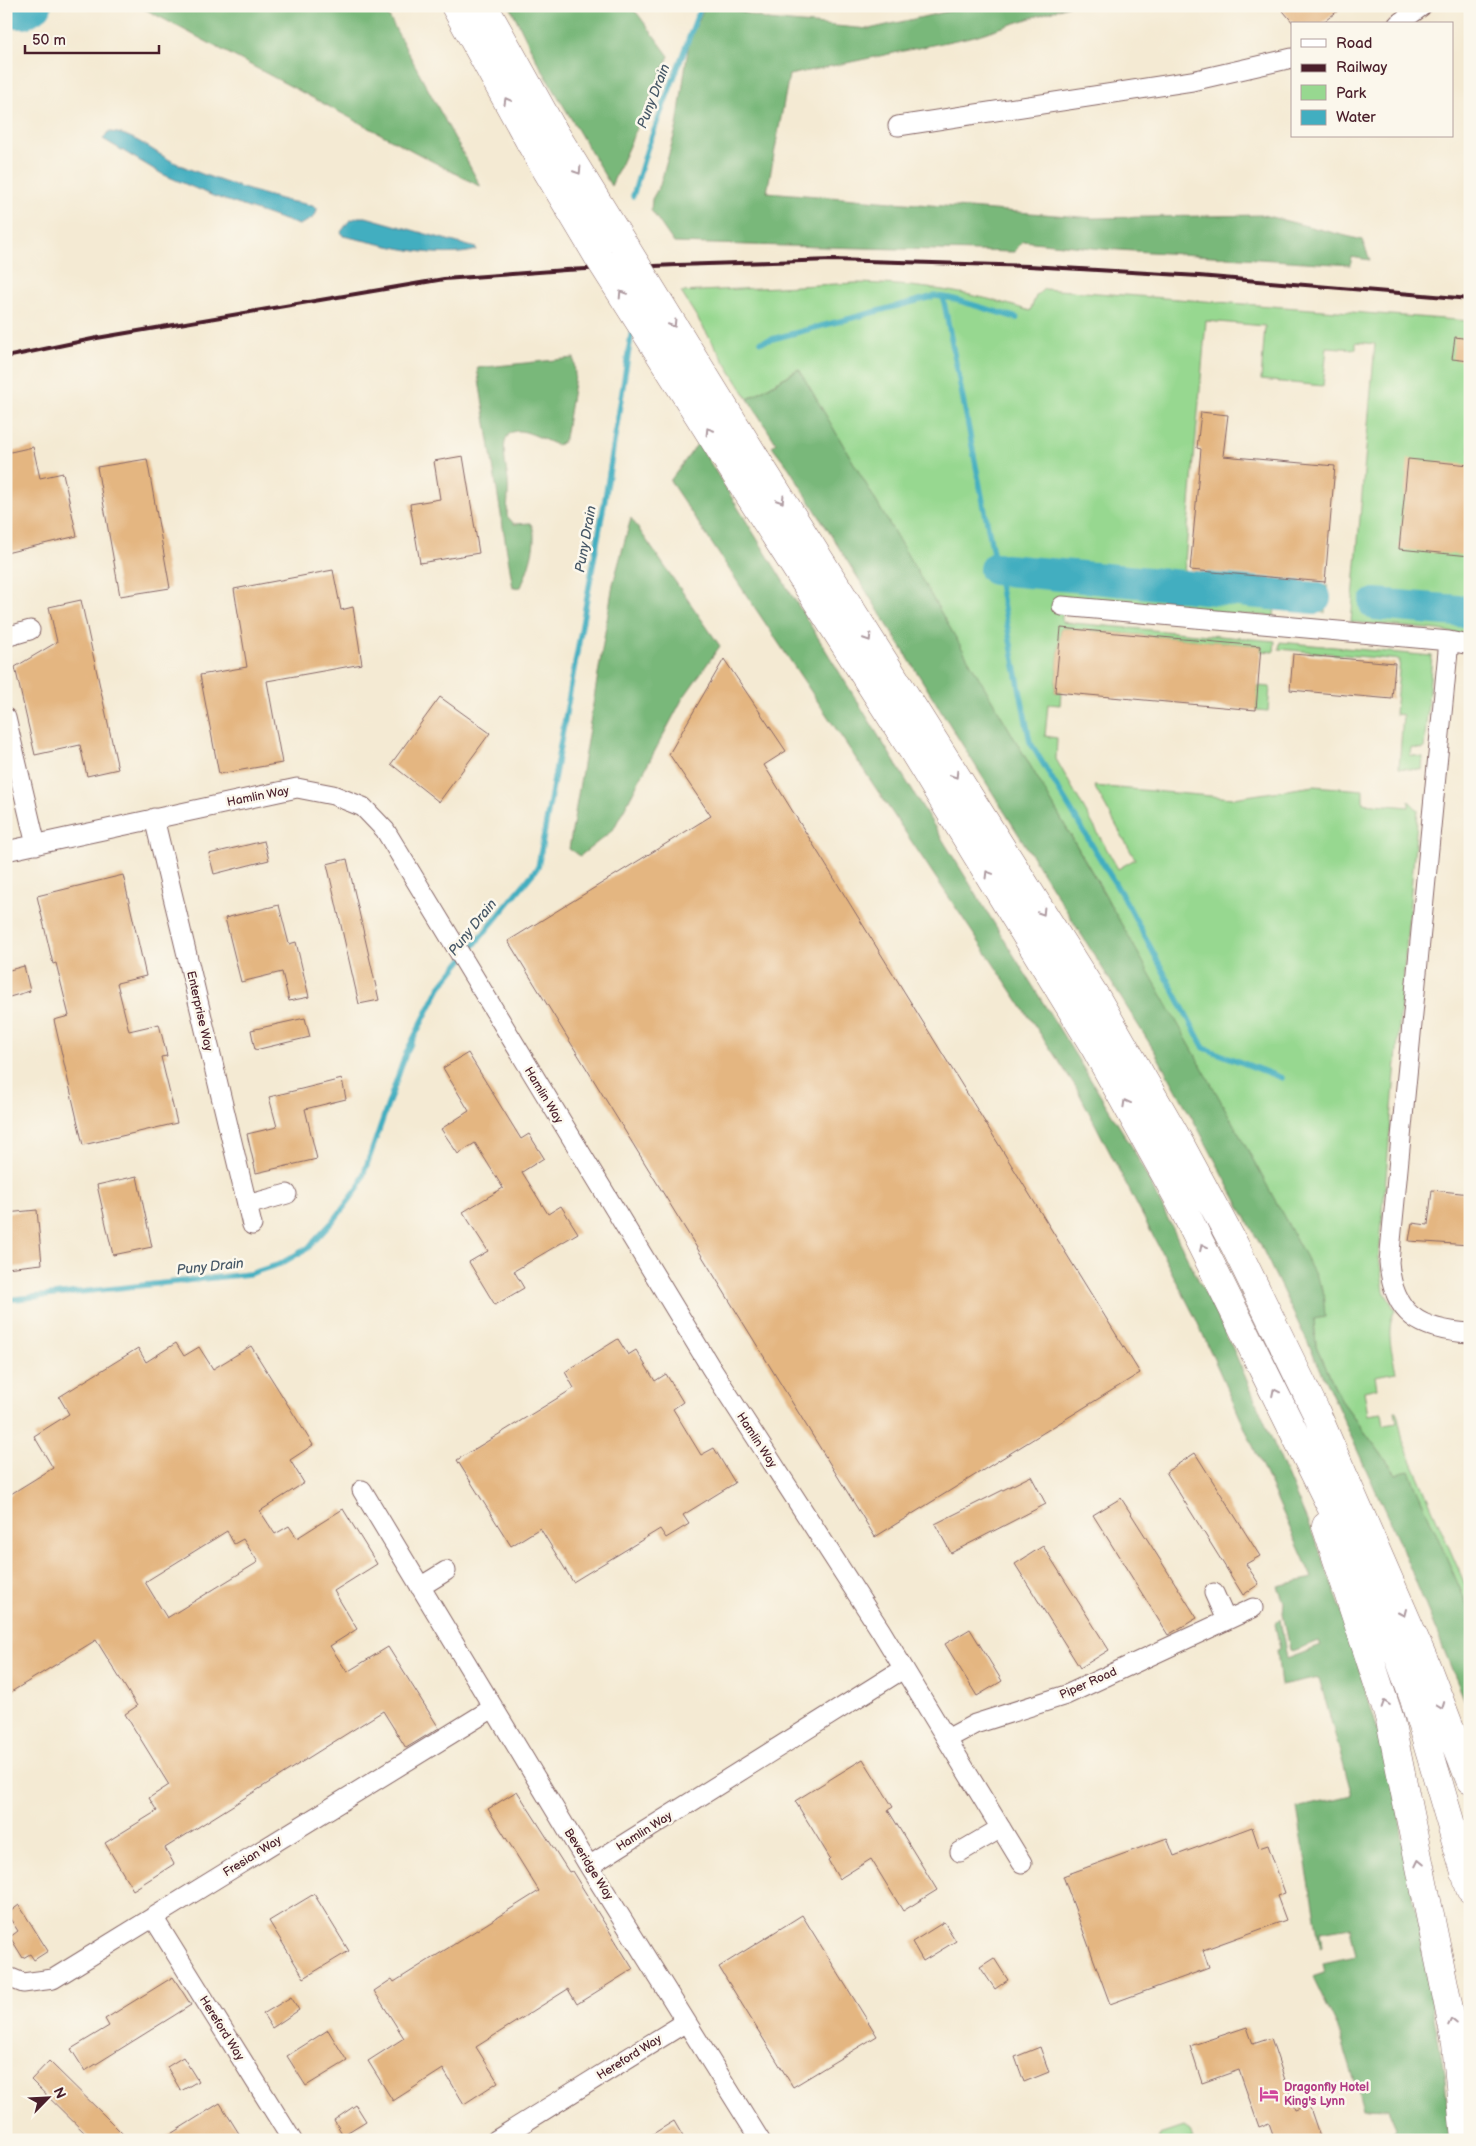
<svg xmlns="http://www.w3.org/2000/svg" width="1476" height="2146" font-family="'Balsamiq Sans',sans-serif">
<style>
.green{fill:#97d890;stroke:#707c5e}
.forest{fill:#79b87a;stroke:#626c52}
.water{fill:#42aec0;stroke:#466676}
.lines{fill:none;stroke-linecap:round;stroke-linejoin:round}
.stream{stroke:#42aec0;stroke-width:5.5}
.river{stroke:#42aec0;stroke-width:32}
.building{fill:#e4b681;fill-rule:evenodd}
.street-casing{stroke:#866666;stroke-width:21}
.highway-casing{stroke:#866666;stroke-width:29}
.street{stroke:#fff;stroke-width:19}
.highway{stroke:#fff;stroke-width:28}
.rail{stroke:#4a1f2b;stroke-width:4}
.highway-bridge-casing{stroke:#866666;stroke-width:29;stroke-linecap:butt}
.highway-bridge{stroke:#fff;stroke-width:28}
.oneway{stroke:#ae9aa0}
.labels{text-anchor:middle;stroke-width:5;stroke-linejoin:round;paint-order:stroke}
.street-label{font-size:12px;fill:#4a1f2b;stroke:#fbf7ec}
.hotel-label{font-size:12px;font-weight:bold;fill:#b23c85;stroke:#fbf7ec;text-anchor:start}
.water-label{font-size:14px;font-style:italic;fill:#475867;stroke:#fbf7ec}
</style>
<rect width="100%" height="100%" fill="#fbf7ec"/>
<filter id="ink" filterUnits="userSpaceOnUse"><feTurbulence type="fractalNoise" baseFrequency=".02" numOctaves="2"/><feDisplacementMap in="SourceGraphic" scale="10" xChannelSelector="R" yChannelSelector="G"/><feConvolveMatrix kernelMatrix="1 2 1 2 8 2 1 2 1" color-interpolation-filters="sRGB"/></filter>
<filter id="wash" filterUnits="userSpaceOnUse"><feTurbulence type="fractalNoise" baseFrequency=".0096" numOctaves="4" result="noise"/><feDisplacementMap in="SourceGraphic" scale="20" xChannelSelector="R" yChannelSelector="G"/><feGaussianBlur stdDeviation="1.12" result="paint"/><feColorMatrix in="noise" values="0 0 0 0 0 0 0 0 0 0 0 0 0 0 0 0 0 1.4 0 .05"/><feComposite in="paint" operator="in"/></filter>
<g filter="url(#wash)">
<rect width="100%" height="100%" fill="#f4ead3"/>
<path class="green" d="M856 283C921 285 968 291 1030 311L1036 296 1044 289 1470 321V636L1438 630 1351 622 1375 344 1356 342V349L1327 347 1323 386 1261 380 1265 326 1206 321 1184 573 1328 586 1325 613 1275 608 1274 616 1062 606V622L1275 641 1274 652 1261 651V646L1061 628 1055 692 1061 693 1060 705 1048 704 1045 736 1057 738 1056 759 1118 869 1135 859 1094 786 1233 798 1314 786 1363 790V803L1409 807V801L1418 810 1379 1257 1384 1291 1395 1310C1385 1330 1392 1351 1396 1372L1375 1376 1377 1388 1364 1391 1368 1415 1382 1413 1384 1425 1397 1423 1395 1411H1397L1403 1441 1470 1596V1612L1409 1472 1396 1474 1341 1400 1316 1346 1314 1319 1106 896 798 369 748 399 681 292Z
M1280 642 1432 656 1424 749 1411 748 1410 755 1423 757 1422 770 1399 768 1403 715 1395 714 1400 660 1279 649Z
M1258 686 1270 687 1268 711 1256 710Z
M1184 2127 1190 2131 1193 2140H1158L1160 2135Z"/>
<path class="forest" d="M139 6H383L481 187Z
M510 6H627L637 13 669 56 611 186 537 61Z
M705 6H723L768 20 869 29 972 6H1068L975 36 789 75 767 192 1093 218 1263 215 1362 240 1370 260 1351 257V265L1103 249 1023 241 1014 252 674 243 651 210 652 199 660 185 677 126 689 42Z
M574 358 575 376 565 438 562 443 557 445C546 441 531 432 520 431 495 429 507 468 508 481 509 492 507 505 507 516L514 524 530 523C541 536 527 573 521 587L513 588 477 368Z
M799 369C976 674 1158 977 1323 1290L1325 1317 1314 1319 1316 1346 1341 1400 1396 1474 1409 1471 1470 1612V1713L1401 1546 1318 1364 1262 1248 1200 1132 1155 1052 789 468 772 446 776 443 748 399Z
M698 443 1132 1147 1235 1353 1319 1549 1341 1609 1393 1781 1445 2079 1450 2140H1389L1396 2128 1388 2109 1363 2108 1339 2031 1313 1977 1325 1973 1323 1963 1356 1956 1350 1927 1320 1932 1322 1947 1320 1948 1297 1808 1352 1795 1319 1678 1281 1686 1277 1650 1280 1649 1275 1624 1280 1619 1287 1659 1321 1646 1319 1641 1293 1651 1290 1650 1283 1613 1284 1602 1278 1586 1312 1578 1310 1573 1195 1317 1076 1087 670 481Z
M631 518 720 646 683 698 613 830 580 856 569 849 613 584Z"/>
<path class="water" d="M108 132C133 132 155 154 178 164 209 178 247 190 280 199 292 203 305 202 317 208 317 219 307 221 299 225L213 196 162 174 103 139Z
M358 217H366L476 248 477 250C437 261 383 244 343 236L341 232 349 221Z"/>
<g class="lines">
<path class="stream" d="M633 196 647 149 701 6
M943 297 1030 742 1128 905 1204 1048 1282 1078
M761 342 935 296 950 298 1017 318
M6 1300 249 1274 280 1264 308 1248 335 1219 359 1187 406 1053 440 987 538 867 605 499 632 330"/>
<path class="river" d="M6 13H24L36 6
M995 569 1315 598
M1375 604 1470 612"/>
</g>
<g id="blocks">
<path class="building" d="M1279 6H1344L1321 24H1294Z
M1455 337 1470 339V361L1452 359Z
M1201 412 1228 415 1223 456 1335 466 1325 582 1190 570 1201 449 1197 448Z
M33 447 40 478 63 473 77 536 6 553V453Z
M463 456 479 553 420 563 410 504 440 499 434 461Z
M147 459 170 588 120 596 97 467Z
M1408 459 1470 465V556L1399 549Z
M333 570 341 610 353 607 362 664 267 681 282 763 219 774 200 675 247 667 234 589Z
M81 600 118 769 87 776 80 745 35 755 15 667 57 642 49 607Z
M1061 628 1261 646 1256 710 1055 692Z
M1293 654 1395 663 1392 699 1290 690Z
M724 659 786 751 764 765 1140 1373 875 1537 508 941 711 816 669 754Z
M440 697 490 733 439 802 391 764Z
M264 841 269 860 214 874 209 854Z
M347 859 379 1000 359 1004 327 864Z
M123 875 146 976 117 983 129 1031 159 1024 167 1056 161 1057 177 1123 83 1145 54 1020 69 1016 56 963 53 964 37 896Z
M279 905 289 944 296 942 309 997 289 1001 282 972 241 982 225 918Z
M24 966 30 991 6 998V971Z
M305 1018 310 1037 255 1050 251 1030Z
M468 1053 521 1139 529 1134 544 1158 522 1172 548 1214 561 1206 578 1233 514 1271 524 1288 495 1305 469 1262 488 1251 463 1212 503 1188 475 1143 458 1154 441 1129 469 1111 443 1068Z
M342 1079 346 1099 305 1109 317 1159 256 1173 247 1134 277 1127 269 1097Z
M137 1176 152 1247 113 1255 97 1185Z
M1432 1190 1470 1194V1245L1409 1241 1412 1223 1428 1225Z
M37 1210 42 1264 6 1268V1213Z
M618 1339 628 1355 636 1350 655 1381 666 1374 683 1402 673 1409 701 1455 714 1448 735 1483 683 1515 689 1524 666 1538 660 1529 573 1582 540 1528 511 1546 457 1460 574 1388 565 1372Z
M176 1343 184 1356 199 1347 213 1369 251 1346 313 1445 290 1460 304 1483 260 1511 275 1534 289 1526 297 1538 343 1509 377 1564 334 1591 357 1629 330 1646 347 1672 388 1647 439 1728 406 1748 383 1711 165 1848 174 1864 133 1890 105 1843 157 1811 149 1798 169 1785 125 1714 137 1706 96 1640 6 1695V1497L53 1468 34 1436 69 1414 59 1397 138 1348 146 1362ZM227 1531 234 1544 243 1539 258 1562 167 1618 145 1582Z
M1195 1453 1260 1556 1246 1564 1259 1584 1243 1595 1166 1472Z
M1031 1476 1046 1504 951 1553 935 1524Z
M1121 1498 1197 1618 1168 1635 1093 1515Z
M1043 1546 1109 1650 1080 1668 1015 1564Z
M970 1629 1002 1681 977 1696 945 1644Z
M863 1759 893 1807 888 1810 937 1890 903 1911 871 1859 839 1879 828 1860 830 1858 795 1801Z
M517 1791 569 1872 572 1871 633 1969 577 2004 568 1989 476 2047 498 2082 464 2104 443 2069 393 2101 368 2061 404 2038 374 1991 392 1979 394 1982 539 1891 488 1809Z
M1252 1827 1259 1848 1268 1845 1285 1893 1277 1896 1286 1920 1203 1950 1209 1968 1110 2004 1063 1876 1167 1838 1174 1856Z
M314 1894 349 1951 304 1978 269 1921Z
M19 1905 48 1951 34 1960 30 1954 23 1958 10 1937 18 1931 7 1914Z
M802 1915 877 2036 793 2087 719 1967Z
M944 1922 956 1941 923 1961 912 1942Z
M994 1958 1008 1980 995 1989 980 1967Z
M173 1977 191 2005 85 2071 71 2049 109 2026 105 2019Z
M291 1997 299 2010 272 2028 263 2014Z
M1247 2027 1253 2044 1271 2038 1295 2110 1309 2105 1321 2140H1275L1269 2123 1259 2127 1239 2070 1202 2083 1190 2046Z
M328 2030 347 2061 306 2086 287 2056Z
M1040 2047 1049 2072 1024 2082 1015 2057Z
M183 2057 198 2081 181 2091 167 2067Z
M49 2061 108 2119 129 2140H92L31 2080Z
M220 2103 243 2140H161Z
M356 2105 366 2121 343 2135 334 2120Z
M674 2121 685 2140H643Z"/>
</g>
</g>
<g filter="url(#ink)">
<use href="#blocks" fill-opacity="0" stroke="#866666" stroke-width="1"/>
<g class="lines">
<g class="street-casing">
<path id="street" d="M1398 24 1422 6
M898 126 1192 81 1292 58
M1062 606 1449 641
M6 637 30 630
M1470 645 1449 641 1389 1262C1393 1315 1420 1330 1470 1333
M6 718 36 845
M154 818 252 1225
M6 851 297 788 333 795 363 807 385 830 711 1368 881 1631 1022 1863
M247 1205 287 1194
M362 1490 589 1866 760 2140
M420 1587 446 1571
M1214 1593 1226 1620
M947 1739 975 1724 1066 1695 1253 1608
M960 1852 1001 1828
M589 1866 903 1669
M153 1917 292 2140
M6 1976 23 1983 53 1979 493 1708
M496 2140 686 2022"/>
</g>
<g class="highway-casing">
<path id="highway" d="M455 6 531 144
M484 6 553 130
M756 459 1097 999 1174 1133 1235 1246 1315 1410 1424 1660 1470 1780
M735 473 913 751 1095 1048 1177 1196 1342 1529 1375 1591
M1326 1526 1390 1720 1456 2043 1465 2140
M1376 1594 1414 1699 1470 1889"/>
</g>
<use href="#street" class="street"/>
<use href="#highway" class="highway"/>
<path class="rail" d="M6 357 97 338 444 279 565 270 677 265 833 260 1029 266 1199 276 1470 299"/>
<g class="highway-bridge-casing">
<path id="highway-bridge" d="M553 130 756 459
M531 144 599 258 735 473"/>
</g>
<use href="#highway-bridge" class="highway-bridge"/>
</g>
<defs><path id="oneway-chevron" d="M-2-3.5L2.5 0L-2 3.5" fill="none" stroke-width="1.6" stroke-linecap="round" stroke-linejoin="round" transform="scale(1.25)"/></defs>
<g class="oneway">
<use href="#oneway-chevron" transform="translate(507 101) rotate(-119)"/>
<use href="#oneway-chevron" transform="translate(578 171) rotate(58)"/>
<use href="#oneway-chevron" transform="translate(622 294) rotate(-123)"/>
<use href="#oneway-chevron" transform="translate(673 324) rotate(58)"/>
<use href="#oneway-chevron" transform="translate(709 431) rotate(-122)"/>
<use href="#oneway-chevron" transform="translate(781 500) rotate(58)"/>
<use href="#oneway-chevron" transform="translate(868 638) rotate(58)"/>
<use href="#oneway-chevron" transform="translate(955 775) rotate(58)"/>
<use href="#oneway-chevron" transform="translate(988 874) rotate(-121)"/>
<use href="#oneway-chevron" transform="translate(1042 912) rotate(58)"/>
<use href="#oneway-chevron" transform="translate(1126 1103) rotate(-119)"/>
<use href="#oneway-chevron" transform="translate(1203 1247) rotate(-116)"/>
<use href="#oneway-chevron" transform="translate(1275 1392) rotate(-116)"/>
<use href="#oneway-chevron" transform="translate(1403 1613) rotate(66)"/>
<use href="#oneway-chevron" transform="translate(1385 1704) rotate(-108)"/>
<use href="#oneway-chevron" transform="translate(1441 1706) rotate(69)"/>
<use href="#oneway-chevron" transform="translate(1419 1863) rotate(-102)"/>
<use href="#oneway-chevron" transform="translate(1452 2022) rotate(-102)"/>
</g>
</g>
<defs>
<g id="hotel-bare" transform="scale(1.5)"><path d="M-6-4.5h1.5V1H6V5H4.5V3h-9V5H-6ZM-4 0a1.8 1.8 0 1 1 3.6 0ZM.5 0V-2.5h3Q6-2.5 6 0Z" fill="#d1479c" stroke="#fbf7ec" stroke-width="2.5" paint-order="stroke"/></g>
</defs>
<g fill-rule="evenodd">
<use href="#hotel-bare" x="1269" y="2094"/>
</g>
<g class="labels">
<g class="street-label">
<text transform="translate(258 796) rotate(-11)" y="4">Hamlin Way</text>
<text transform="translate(200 1011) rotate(77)" y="4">Enterprise Way</text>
<text transform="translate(544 1095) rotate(59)" y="4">Hamlin Way</text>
<text transform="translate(757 1440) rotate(57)" y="4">Hamlin Way</text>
<text transform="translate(1088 1683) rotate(-24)" y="4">Piper Road</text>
<text transform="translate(644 1831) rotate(-32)" y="4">Hamlin Way</text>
<text transform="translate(252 1856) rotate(-32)" y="4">Fresian Way</text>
<text transform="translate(589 1864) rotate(58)" y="4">Beveridge Way</text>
<text transform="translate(222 2028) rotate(58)" y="4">Hereford Way</text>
<text transform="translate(629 2057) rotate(-32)" y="4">Hereford Way</text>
</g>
<g class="hotel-label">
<text x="1284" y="2091">Dragonfly Hotel<tspan x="1284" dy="14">King's Lynn</tspan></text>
</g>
<g class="water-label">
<text transform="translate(653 96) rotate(-69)" y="5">Puny Drain</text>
<text transform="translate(585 539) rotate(-80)" y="5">Puny Drain</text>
<text transform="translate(472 927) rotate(-51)" y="5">Puny Drain</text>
<text transform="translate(210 1266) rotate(-6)" y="5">Puny Drain</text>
</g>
</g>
<rect width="1476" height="2146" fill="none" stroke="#fbf7ec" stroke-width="25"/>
<rect x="1291" y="22" width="162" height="115" fill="#fbf7ec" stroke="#b4a19f"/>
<rect x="1301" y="39" width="25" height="8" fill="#ffffff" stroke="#b4a19f"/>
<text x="1336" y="48" font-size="15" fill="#4a1f2b">Road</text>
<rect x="1301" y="64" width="25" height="8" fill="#4a1f2b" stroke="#b4a19f"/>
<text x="1336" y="72" font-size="15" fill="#4a1f2b">Railway</text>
<rect x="1301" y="85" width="25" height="15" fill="#97d890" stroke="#b4a19f"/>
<text x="1336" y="98" font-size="15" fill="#4a1f2b">Park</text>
<rect x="1301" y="110" width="25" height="15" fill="#42aec0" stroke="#b4a19f"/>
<text x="1336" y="122" font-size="15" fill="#4a1f2b">Water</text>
<g transform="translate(48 2098) rotate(66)" stroke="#fbf7ec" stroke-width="4" paint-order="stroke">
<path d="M0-4L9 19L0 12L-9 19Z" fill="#4a1f2b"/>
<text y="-8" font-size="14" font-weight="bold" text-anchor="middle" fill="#4a1f2b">N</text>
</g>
<path d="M25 45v8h134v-8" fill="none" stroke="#4a1f2b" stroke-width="2.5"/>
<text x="32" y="45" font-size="15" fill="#4a1f2b" stroke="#fbf7ec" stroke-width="4" paint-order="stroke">50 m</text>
</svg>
